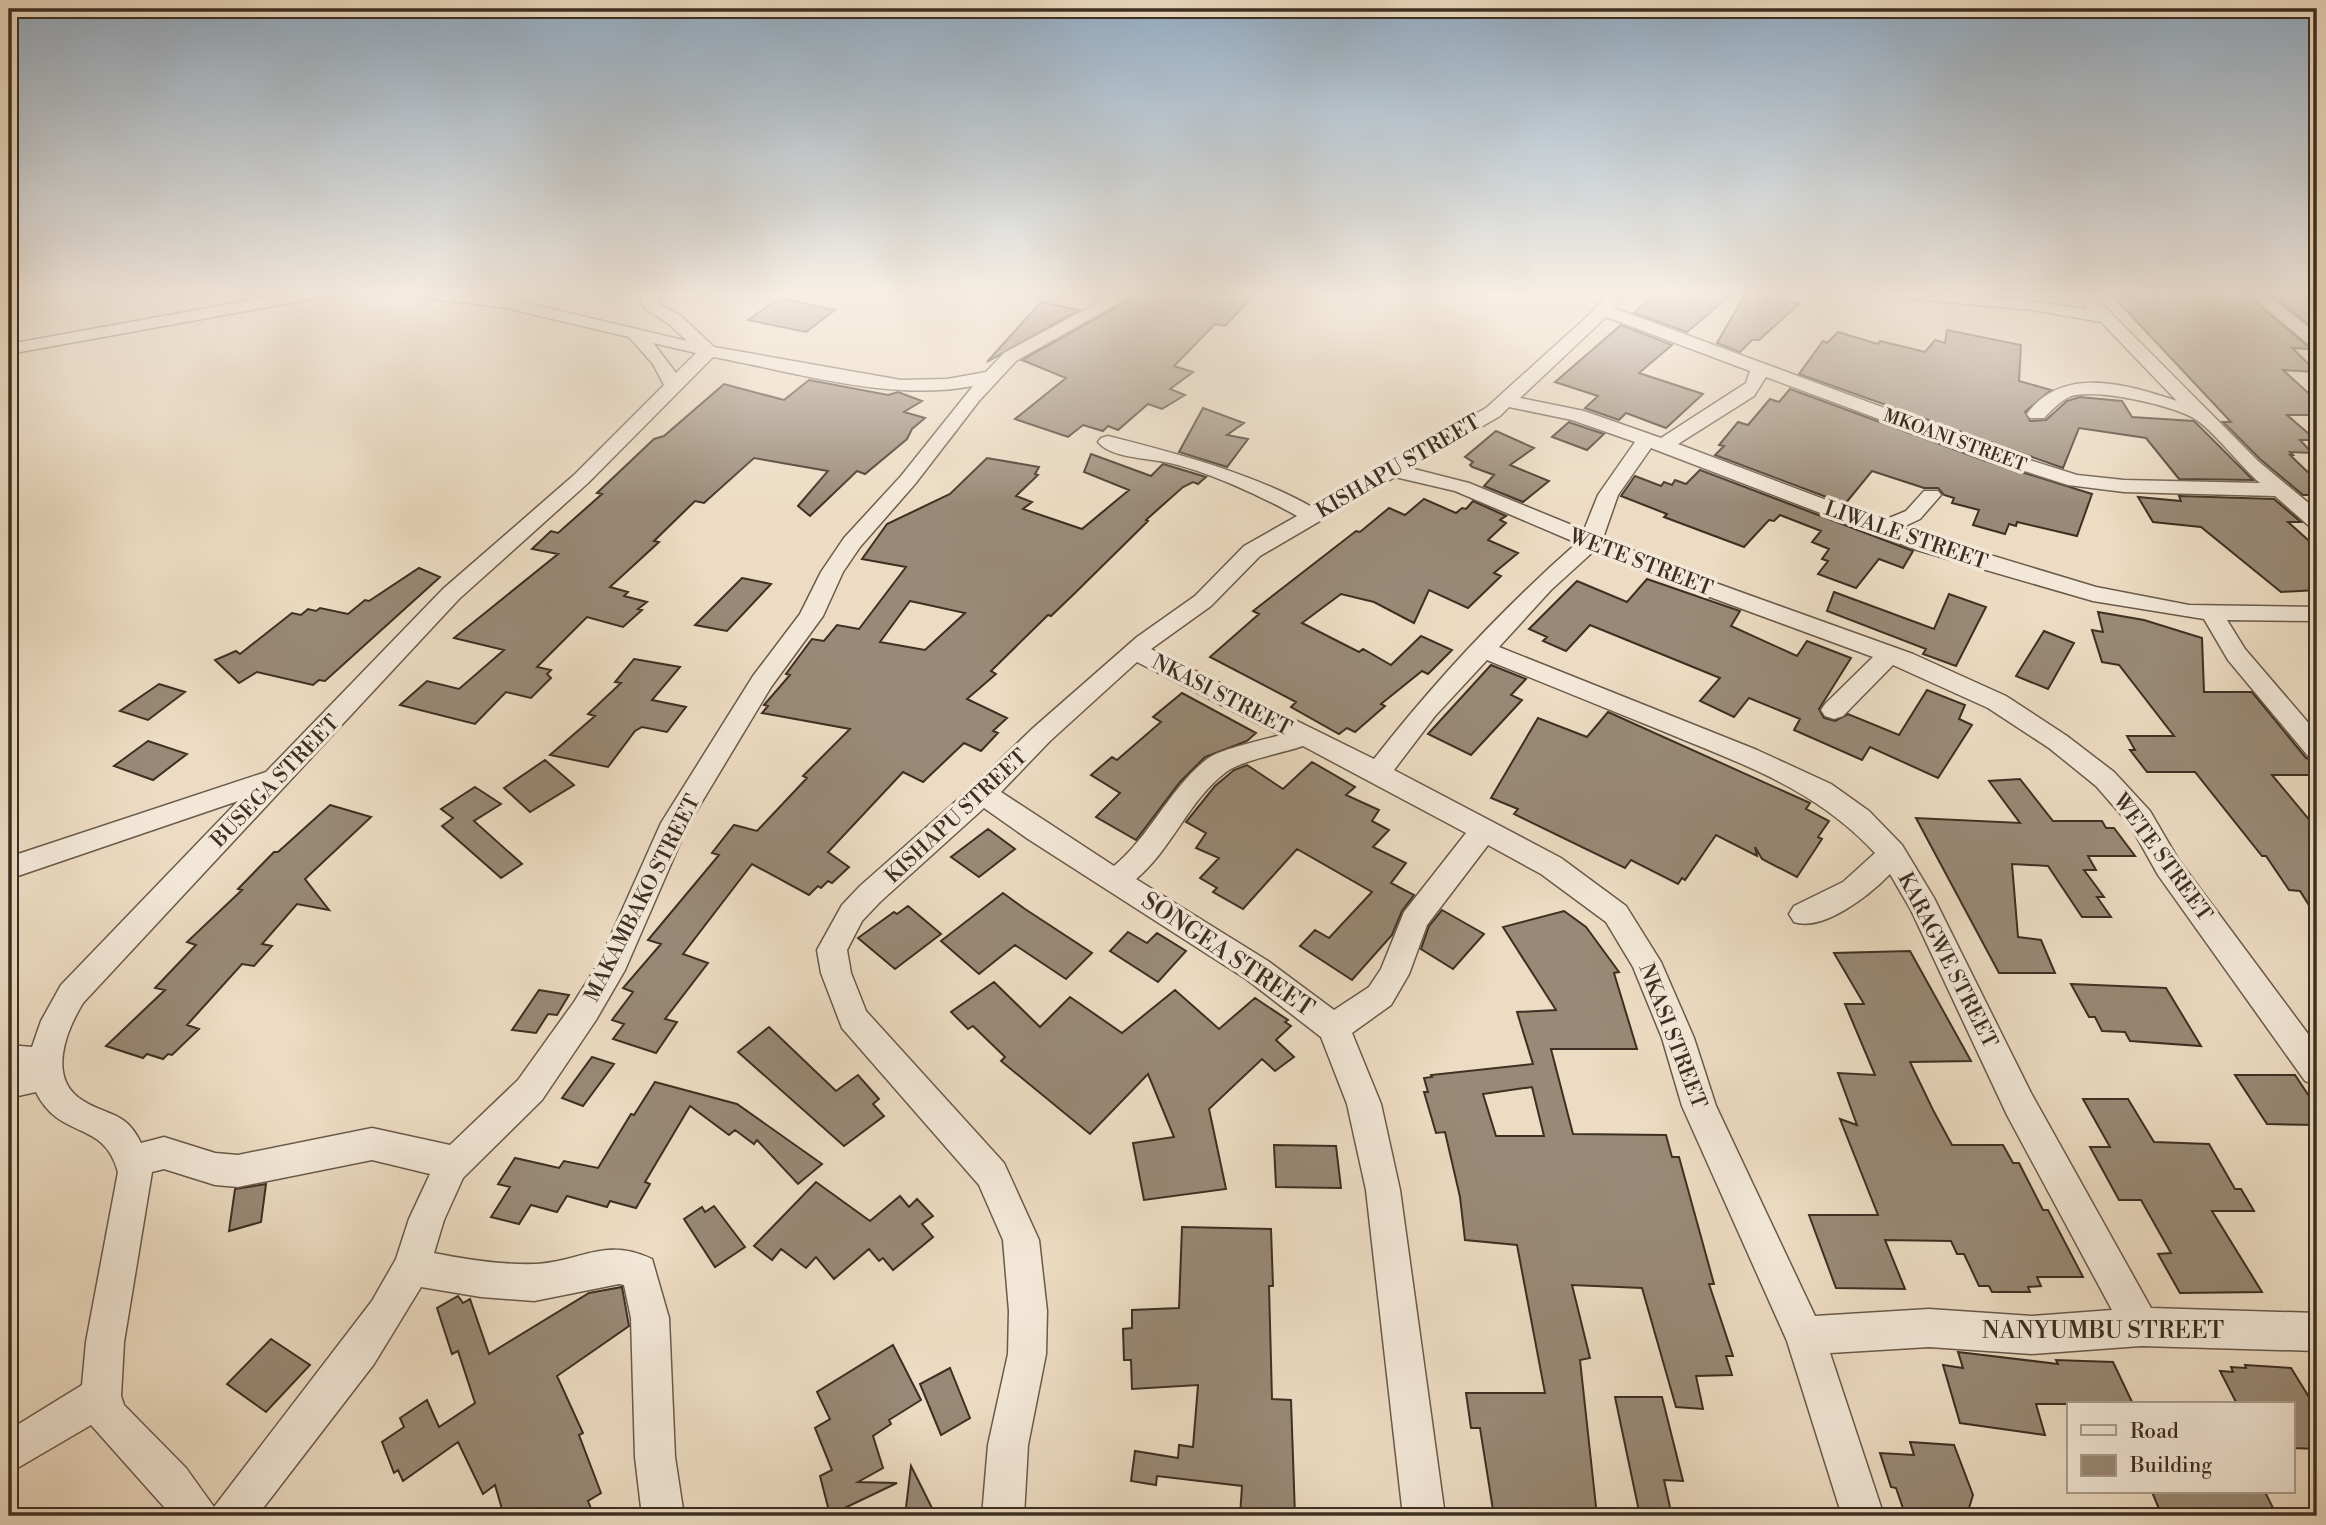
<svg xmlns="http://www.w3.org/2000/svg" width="2326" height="1525" font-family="'Libre Bodoni',serif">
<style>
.building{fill:#998976;stroke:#3d2f22;stroke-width:2;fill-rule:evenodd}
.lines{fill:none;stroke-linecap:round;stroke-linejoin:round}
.minor-casing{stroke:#695a4a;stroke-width:3}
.minor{fill:#f3e8d8;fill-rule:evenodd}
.labels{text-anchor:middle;stroke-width:7;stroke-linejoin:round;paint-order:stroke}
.far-street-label{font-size:18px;fill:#3d2f22;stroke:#f3e8d8}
.street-label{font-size:21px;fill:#3d2f22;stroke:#f3e8d8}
.near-street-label{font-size:24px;fill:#3d2f22;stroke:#f3e8d8}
</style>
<rect width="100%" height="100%" fill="#eddcc3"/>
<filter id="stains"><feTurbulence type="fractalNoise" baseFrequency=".00286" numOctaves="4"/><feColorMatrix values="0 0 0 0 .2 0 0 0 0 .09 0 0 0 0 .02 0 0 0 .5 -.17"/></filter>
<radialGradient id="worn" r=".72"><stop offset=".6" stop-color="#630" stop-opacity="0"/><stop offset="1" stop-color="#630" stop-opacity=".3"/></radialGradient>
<path class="building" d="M1142 293H1256L1225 326 1215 324 1174 366 1193 372 1170 389 1185 395 1162 409 1148 404 1118 430 1108 426 1103 431 1083 425 1068 437 1015 419 1066 378 1022 360Z
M1656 293H1733L1687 332 1634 313Z
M1746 293H1762L1799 304 1759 340H1752L1740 352 1717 343Z
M2110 293H2245L2311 349 2292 348 2317 372 2283 370 2317 401V415H2287L2316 440H2300L2312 453 2290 452 2293 455H2290L2317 481V495H2303L2260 459 2223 422H2231Z
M2269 293H2300L2309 300 2317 301V331Z
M779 298 835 310 806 332 748 320Z
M1041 302 1079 310 987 362Z
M1621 325 1672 345 1639 373 1703 394 1666 428 1626 413 1619 420 1585 408 1598 396 1555 382Z
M1947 330 2021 345 2019 381 2051 390 2025 412 2030 421 2046 420 2067 401 2080 397 2122 401 2132 417 2194 421 2253 480 2179 479 2146 438 2079 428 2063 468 1799 374 1823 341 1827 343 1838 332 1878 344 1880 341 1925 352 1935 340 1945 343Z
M809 380 888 395 898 392 922 401 904 412 925 418 912 429 907 439 865 474 857 471 810 516 798 506 828 471 754 458 704 503 695 501 654 541 659 542 610 587 628 592 624 596 647 602 638 609 642 610 623 627 587 617 537 667 551 670 547 674 551 678 531 698 506 692 475 724 400 705 427 681 459 689 504 650 454 638 558 554 532 549 551 531 558 533 602 494 597 493 654 439 664 436 724 384 784 400Z
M1790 389 1983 460 2092 494 2077 536 2017 522 2016 526 2009 524 2005 534 1973 525 1979 510 1952 503 1954 498 1944 495 1938 488H1924L1872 471 1845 504 1715 455 1724 446 1719 445 1738 422 1748 425 1770 399 1779 402Z
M1203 408 1244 423 1227 435 1248 439 1227 467 1179 452Z
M1569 422 1571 423 1604 434 1587 450 1552 437Z
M1496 431 1534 448 1510 465 1549 481 1523 502 1484 486 1494 475 1472 467 1470 465 1473 462 1465 457Z
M1091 454 1151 476 1163 464 1206 477 1198 484 1193 482 1183 487 1146 520 1148 521 1076 592 1051 616 1048 615 991 671 996 674 967 699 1007 718 993 731 998 733 981 751 964 743 923 782 903 772 828 852 849 867 832 883 828 881 821 888 818 886 809 895 752 864 683 954 708 963 665 1019 677 1022 656 1053 613 1039 624 1024 612 1020 633 992 623 988 661 944 648 940 719 855 712 853 734 825 757 831 807 778 803 776 850 729 762 713 768 706 764 705 790 675 786 674 812 639 824 641 837 625 859 629 906 567 862 559 887 524 950 494 987 458 1039 467 1035 474 1038 475 1016 496 1032 502 1023 509 1082 529 1129 490 1084 472ZM910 601 965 613 925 650 880 642Z
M1700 470 1913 551 1903 568 1879 559 1856 588 1818 574 1828 561 1822 559 1829 549 1812 542 1821 531 1780 515 1774 521 1769 520 1744 547 1664 517 1667 514 1621 496 1635 476 1661 486 1664 482 1672 485 1675 480 1686 484Z
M2179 496 2274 499 2301 522H2288L2317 548V590L2281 592 2201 527 2153 522 2138 497 2181 501Z
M1424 499 1456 513 1462 508 1466 509 1473 501 1506 516 1500 520 1506 523 1488 540 1518 553 1494 573 1501 576 1468 608 1429 590 1414 623 1374 602 1341 594 1302 623 1359 652 1363 649 1391 665 1421 636 1452 650 1428 674 1422 671 1381 704 1385 706 1355 732 1347 728 1339 734 1291 707 1296 702 1210 657 1259 614 1253 611 1356 531 1360 532 1389 508 1405 515Z
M419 568 440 577 325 681 319 680 313 685 257 672 239 683 215 660 236 651 240 654 292 613 301 615 308 609 316 611 320 608 348 614 365 600 369 601Z
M742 578 771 584 727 631 695 625Z
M1647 579 1740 611 1731 626 1797 656 1807 641 1851 658 1819 709 1824 718 1835 721 1848 714 1899 735 1927 690 1965 705 1959 719 1972 725 1938 778 1870 747 1862 760 1794 730 1800 719 1749 698 1734 717 1700 701 1720 678 1590 625 1566 651 1543 641 1547 637 1529 629 1577 581 1627 602Z
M1834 592 1934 629 1949 594 1986 607 1956 666 1923 654 1926 649 1827 611Z
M2098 612 2144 620 2202 638 2204 692H2252L2306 758 2317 761V775H2272L2317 829V918L2300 891 2289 890 2266 856H2262L2195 772H2147L2130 750H2135L2127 736H2174L2119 665 2102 662 2092 630 2103 632Z
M2044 631 2074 643 2048 689 2016 676Z
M634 659 680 667 652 700 686 707 667 732 642 727 635 731 608 767 550 755 595 716 588 714 621 683 615 682Z
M1491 665 1526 679 1511 695 1522 700 1471 755 1428 734Z
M159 684 185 692 148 720 120 711Z
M1182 693 1256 733 1247 741 1205 757 1180 782 1136 840 1096 817 1120 793 1091 775 1112 757 1117 760 1161 722 1153 717Z
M1608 712 1810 803 1806 809 1829 821 1818 837 1822 839 1797 877 1762 859 1755 847 1757 856 1716 835 1685 880 1682 878 1678 884 1631 860 1625 868 1514 814 1518 809 1491 798 1538 718 1587 737Z
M148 741 187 754 153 780 114 766Z
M545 760 574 785 530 812 504 788Z
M1312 762 1355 787 1346 795 1379 810 1372 821 1389 830 1373 847 1406 863 1391 883 1414 895 1402 911 1392 935 1352 980 1300 946 1315 930 1329 938 1372 892 1297 849 1243 909 1213 892 1217 888 1200 878 1219 858 1196 848 1206 833 1186 822 1215 786 1234 770 1247 765 1283 789Z
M2020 779 2053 821H2102L2106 828H2114L2135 856H2088L2096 870H2084L2104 897H2097L2111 917H2082L2048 866 2012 864 2018 937 2041 940 2055 973H1999L1916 818 2020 823 1989 781Z
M475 787 501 804 474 821 522 864 501 878 442 826 453 818 441 809Z
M330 805 371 817 305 879 329 910 297 904 262 944 272 946 254 966 242 964 187 1025 199 1029 172 1055 168 1054 163 1059 147 1054 143 1058 106 1046 165 990 155 988 196 945 187 942 242 890 238 889 274 852H278Z
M988 829 1015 849 979 877 951 857Z
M1003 893 1025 909 1092 953 1066 979 1015 945 979 974 941 941Z
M908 906 941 934 895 969 858 938 894 912 897 914Z
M1442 910 1484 934 1453 969 1421 949 1429 926Z
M1564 911 1586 927 1619 972 1614 973 1637 1049H1551L1573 1134 1666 1135 1672 1157H1679L1714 1284H1709L1733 1356H1726L1732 1375 1696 1376 1703 1409 1676 1407 1642 1288 1572 1285 1590 1358 1580 1360 1597 1516H1494L1480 1428H1471L1466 1393H1545L1517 1245 1465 1240 1460 1197 1445 1132 1436 1133 1424 1092H1428L1424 1078 1432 1077 1431 1075 1533 1064 1517 1012 1556 1010 1503 927ZM1532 1087 1544 1136H1496L1483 1094Z
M1128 932 1147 943 1157 933 1186 951 1158 982 1110 951Z
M1910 951 1971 1061 1910 1062 1933 1110 1952 1145H2003L2013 1163H2019L2043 1210H2048L2083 1277H2037L2041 1286 2028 1287 2030 1292H1992L1989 1286H1979L1964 1254H1957L1951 1241 1885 1240 1905 1289 1836 1288 1809 1215H1878L1840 1119 1857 1125 1838 1073 1875 1075 1845 1004H1864L1834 953Z
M994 982 1040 1027 1070 997 1122 1033 1175 990 1219 1029 1255 998 1288 1020 1285 1022 1291 1026 1276 1040 1294 1057 1275 1071 1262 1059 1209 1109 1226 1189 1144 1200 1133 1143 1174 1137 1148 1074 1090 1134 1001 1061 1005 1057 973 1026 968 1029 951 1012Z
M2071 984 2166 988 2201 1046 2130 1041 2125 1032 2102 1031 2095 1017H2089Z
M539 990 569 995 557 1015 548 1014 536 1033 512 1030Z
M769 1027 836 1091 858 1075 879 1099 873 1104 884 1116 844 1146 738 1052Z
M592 1057 614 1064 583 1106 562 1098Z
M2235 1075H2295L2317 1108V1125L2267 1124Z
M655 1082 737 1104 822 1164 798 1184 757 1140 754 1144 735 1130 729 1135 690 1106 645 1182 650 1184 636 1208 610 1201 607 1207 567 1196 557 1212 531 1205 519 1224 491 1217 510 1187 498 1184 515 1158 559 1168 564 1161 598 1168 631 1114 634 1115Z
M2083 1099H2128L2154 1142 2209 1144 2235 1189H2241L2254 1211H2212L2262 1292 2180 1293 2158 1254 2171 1253 2141 1200H2119L2090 1147H2110Z
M1274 1145 1336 1146 1341 1188 1276 1187Z
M816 1182 870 1221 900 1196 909 1207 917 1199 933 1216 922 1224 933 1237 893 1270 883 1258 879 1261 869 1249 834 1279 816 1257 806 1268 781 1249 772 1260 754 1246Z
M266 1184 261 1222 229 1231 235 1189Z
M714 1206 745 1247 715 1267 684 1219 702 1207 705 1212Z
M1182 1227 1271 1229 1273 1286H1269L1272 1399 1291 1400 1295 1516H1240L1242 1486 1157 1476 1156 1485 1131 1481 1135 1451 1178 1458 1179 1445 1193 1447 1198 1385 1132 1389 1131 1360H1124L1123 1329 1132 1328V1310L1179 1308Z
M622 1287 629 1326 557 1376 583 1433 579 1435 601 1493 588 1501 594 1516H504L495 1485 483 1494 458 1442 403 1481 398 1470 394 1473 382 1442 404 1427 400 1418 427 1400 439 1427 475 1403 458 1351 452 1354 437 1308 458 1296 463 1303 470 1299 489 1354 589 1293Z
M271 1339 310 1365 266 1412 227 1384Z
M893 1345 921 1400 889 1420 891 1424 873 1436 883 1468 858 1482 897 1483 830 1515 820 1476 832 1470 815 1428 830 1419 817 1392Z
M1958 1352 2058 1364 2056 1360 2113 1362 2133 1404H2036L2045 1435 1960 1423 1943 1365 1963 1368Z
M2245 1365 2291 1368 2317 1410V1449L2293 1448V1404H2237L2220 1371 2233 1372 2231 1367 2246 1368Z
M950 1368 970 1418 941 1435 920 1384Z
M1615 1397H1662L1683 1481 1664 1480 1672 1516H1640Z
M1910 1442 1954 1445 1973 1495 1969 1508 1954 1509V1514H1905L1896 1488 1891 1487 1880 1453 1914 1455Z
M911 1466 936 1516H905Z
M2152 1492H2265L2277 1516H2162Z"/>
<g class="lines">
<g class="minor-casing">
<path id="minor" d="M291 293H326L318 298 9 354V344Z
M416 293 502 297 687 341 669 324 644 308 641 299 646 293H664L658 300 660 305 681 316 714 347 901 380 947 379 986 372 1004 353 1116 293H1136L1016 361 979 401 915 484 860 547 843 572 823 616 771 687 688 825 625 970 596 1020 542 1100 463 1178 444 1220 434 1253C468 1260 502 1265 537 1264 583 1261 604 1237 652 1259L669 1318 675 1457 684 1516H642L635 1457 631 1318 624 1285 619 1284 534 1301 481 1297 421 1287 374 1364 257 1516H172L91 1425 9 1473V1430L82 1385 86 1342 118 1172C104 1119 60 1141 36 1092L9 1098V1045L32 1047 41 1021 61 985 238 801 9 879V857L266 772 443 589 574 475 664 385 653 364 629 337 502 307 424 298ZM653 343 696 353 676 373ZM713 357C796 372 890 402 973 386L901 476 844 538 821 572 800 614 753 676 661 823 598 964 574 1002 518 1080 450 1145 372 1128 238 1155 215 1153 164 1137 141 1143C125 1110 108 1117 82 1100 47 1078 66 1031 83 1003L459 599 588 483ZM372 1160 430 1174 409 1219 396 1259 372 1301 214 1507 186 1468 124 1405 121 1396 124 1342 152 1172 164 1169 215 1185 238 1187Z
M1609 293H1626L1614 308 1998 450 2077 475 2124 480 2260 483C2242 468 2212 429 2195 419 2173 405 2092 387 2069 397 2059 402 2051 411 2044 418H2030L2027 414C2063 364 2129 385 2177 401L2101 322 2033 310 1905 298 1897 293C1961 291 2025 299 2089 310L2074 293H2091L2258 461 2317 510V527L2309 526 2275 496 2124 492 2068 485 1984 458 1766 377 1754 396 1678 444 1882 521 1906 511 1924 491H1938L1941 495 1920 519 1901 528 2096 587 2189 605 2317 607V621L2227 620 2245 649 2317 733V759L2308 756 2228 660 2204 619 2093 601 1917 550 1651 448 1618 495 1603 538 1685 572 1913 654 2006 696 2067 736 2114 772 2150 811 2178 859 2317 1046V1085L2305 1081 2158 875 2130 825 2096 786 2049 748 1988 708 1893 665 1843 716 1834 719 1825 716 1821 710 1825 704 1873 657 1669 582 1595 550 1551 590 1499 647 1757 750 1831 784 1869 811 1902 845 1934 898 2031 1093 2151 1308 2317 1313V1351L2141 1346 2032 1354 1929 1347 1830 1353 1884 1516H1842L1787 1341 1682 1106 1662 1038 1633 967 1606 922 1541 874 1488 845 1427 925 1409 974 1391 1005 1352 1033 1381 1104 1400 1190 1445 1516H1403L1366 1190 1347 1104 1321 1037 1246 979 1028 839 984 808 880 902 862 921 847 950 851 973 866 1011 1004 1163 1039 1240 1047 1311 1046 1354 1028 1445 1024 1516H982L988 1445 1008 1354 1009 1311 1003 1240 979 1185 842 1028 821 973 817 950 842 905 860 886 973 786 1032 729 1137 637 1195 596 1244 546 1297 516C1261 496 1205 470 1165 462 1146 458 1111 458 1098 442L1101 438 1108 436C1178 454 1249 472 1312 507L1486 408 1590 314ZM1606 317 1750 371 1746 383 1661 438 1584 411 1520 398ZM1509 407 1572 420 1635 442 1598 495 1584 530 1469 483 1410 468 1500 416ZM1395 477 1455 491 1577 543C1503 608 1435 681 1374 759L1151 649 1211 606 1260 556ZM1487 660C1546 684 1605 708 1665 732 1744 765 1816 789 1875 853L1843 882 1794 906 1789 914 1794 922C1823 932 1870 895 1890 874L1911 910 2007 1115 2112 1310 2032 1316 1929 1309 1815 1316 1716 1106 1694 1038 1661 962 1626 906 1561 858 1394 770 1435 716ZM1137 662 1280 735C1261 741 1223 748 1207 759 1169 789 1151 835 1114 866L1001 792 1050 741ZM1303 746 1466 833 1404 912 1381 969 1369 987 1334 1010 1268 961 1136 879C1172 849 1188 801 1226 772 1242 760 1283 753 1303 746Z
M2247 293H2265L2317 334V347L2311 346Z"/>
</g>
<use href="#minor" class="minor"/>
</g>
<linearGradient id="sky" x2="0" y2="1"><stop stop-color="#92acc3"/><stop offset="0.58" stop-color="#f7efe4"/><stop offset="1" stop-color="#f7efe4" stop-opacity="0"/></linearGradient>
<rect width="2326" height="506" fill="url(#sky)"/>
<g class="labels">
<g class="far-street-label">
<text transform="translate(1955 440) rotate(20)" y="6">MKOANI STREET</text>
</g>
<g class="street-label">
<text transform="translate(1398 466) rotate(-30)" y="7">KISHAPU STREET</text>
<text transform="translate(1906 535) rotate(19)" y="7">LIWALE STREET</text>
<text transform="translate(1641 562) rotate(21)" y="7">WETE STREET</text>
<text transform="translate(1222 695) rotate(27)" y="7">NKASI STREET</text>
<text transform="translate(275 781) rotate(-46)" y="7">BUSEGA STREET</text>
<text transform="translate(956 816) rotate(-43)" y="7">KISHAPU STREET</text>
<text transform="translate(2163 857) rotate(54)" y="7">WETE STREET</text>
<text transform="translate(642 898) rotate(-63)" y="7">MAKAMBAKO STREET</text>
<text transform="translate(1948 960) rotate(63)" y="7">KARAGWE STREET</text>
<text transform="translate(1673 1036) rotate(69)" y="7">NKASI STREET</text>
</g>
<g class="near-street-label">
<text transform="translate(1228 954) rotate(34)" y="8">SONGEA STREET</text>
<text x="2103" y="1338">NANYUMBU STREET</text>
</g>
</g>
<rect width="2326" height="1525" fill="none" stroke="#eddcc3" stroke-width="35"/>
<rect x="10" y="10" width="2305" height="1504" fill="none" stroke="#3d2f22" stroke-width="3.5"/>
<rect x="18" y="18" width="2291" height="1490" fill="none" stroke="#3d2f22" stroke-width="2"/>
<rect x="2067" y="1402" width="228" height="91" fill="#f3e8d8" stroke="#aa9e8f" stroke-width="2"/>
<rect x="2081" y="1425" width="35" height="10" fill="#f3e8d8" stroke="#aa9e8f" stroke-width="2"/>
<text x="2130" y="1438" font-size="21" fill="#3d2f22">Road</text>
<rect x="2081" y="1455" width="35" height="21" fill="#998976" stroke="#aa9e8f" stroke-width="2"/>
<text x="2130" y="1472" font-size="21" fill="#3d2f22">Building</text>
<rect width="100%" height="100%" filter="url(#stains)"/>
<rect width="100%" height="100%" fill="url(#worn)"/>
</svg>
